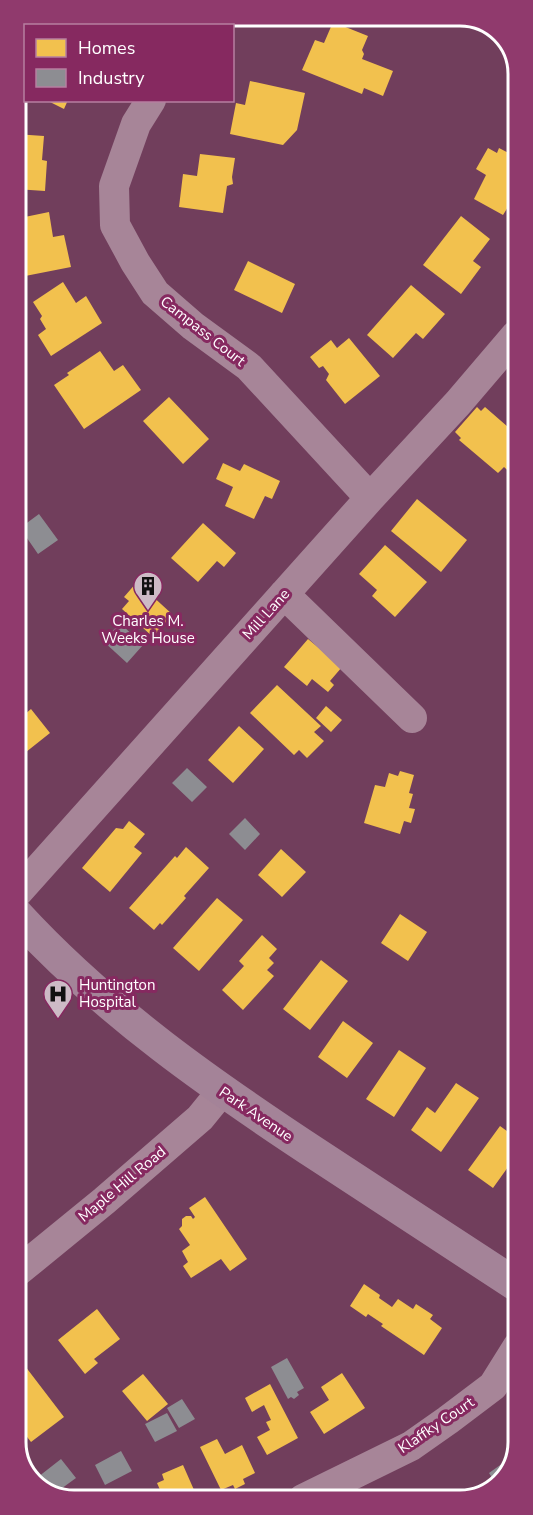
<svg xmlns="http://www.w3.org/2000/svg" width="533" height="1515" font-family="'Nunito Sans',sans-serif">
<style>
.homes{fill:#f2c14e}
.industry{fill:#8d8d92}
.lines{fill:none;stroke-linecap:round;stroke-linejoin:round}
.minor{stroke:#a78598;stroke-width:30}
.major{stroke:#a48398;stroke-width:33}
.labels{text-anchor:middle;stroke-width:6;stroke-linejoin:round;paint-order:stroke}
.street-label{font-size:15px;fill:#fff;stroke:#862960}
.poi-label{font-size:15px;fill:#fff;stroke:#862960}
.rim{fill:none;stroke:#fff;stroke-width:3}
</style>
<rect width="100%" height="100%" fill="#713e5c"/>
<path class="homes" d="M90 15H123L116 26H106Z
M386 15H423V20L419 22Z
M333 22 368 36 362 50 364 54 362 59 393 71 383 96 364 88 362 94 302 70 315 40 324 43Z
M250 81 305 93 297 130 283 145 230 134 236 103 245 105Z
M46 100H68L64 109Z
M15 134 44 136 42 160 47 161 45 191 15 189Z
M488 148 497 153 499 148 516 157V194L503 215 474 199 486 175 476 169Z
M200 154 235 158 232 177 233 184 227 186 223 213 179 207 183 174 197 176Z
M49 212 53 237 64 235 71 267 15 278V219Z
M461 216 490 239 473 261 481 267 461 294 423 265Z
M248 261 295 284 282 313 234 290Z
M63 282 76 303 86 296 102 323 51 356 38 335 46 329 40 319 42 316 33 302Z
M411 285 445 314 423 339 416 333 393 358 367 335Z
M349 338 380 376 345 404 326 380 329 374 323 366 319 368 310 357 331 340 337 348Z
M100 351 114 371 123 365 141 390 84 429 54 385 69 375 67 373Z
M169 397 209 439 183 464 143 421Z
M477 407 481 411 485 407 516 434 515 477 504 467 498 473 459 440 461 438 455 432Z
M223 463 240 471 244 464 280 481 272 499 265 496 254 519 225 506 233 487 216 479Z
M417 499 467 540 441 572 391 531Z
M203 523 236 553 224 567 217 561 198 582 171 558Z
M385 545 427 582 395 617 372 596 377 590 359 574Z
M137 582 173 615 153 637 122 609 129 601 124 597Z
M308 639 342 667 330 681 334 685 328 692 312 679 307 686 284 667Z
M277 685 321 726 314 732 324 741 307 758 299 750 294 755 250 713Z
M326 706 342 720 331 732 316 718Z
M20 709 24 715 31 709 50 733 16 760V712Z
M239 726 264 749 233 783 208 760Z
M400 771 414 775 409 793 413 794 409 808 415 809 411 823 404 821 400 834 364 823 375 785 385 787 389 773 398 776Z
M129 821 145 834 134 847 142 853 110 892 82 868 116 828 123 829Z
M186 847 209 868 184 896 186 898 162 925 160 923 154 930 129 908 175 856 177 858Z
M281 849 306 872 282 897 258 875Z
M217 898 243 920 199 971 173 948Z
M400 914 427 932 408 961 381 943Z
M262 935 277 949 269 958 274 963 267 970 274 976 243 1010 222 990 244 966 239 961Z
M321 960 348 981 310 1030 283 1009Z
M343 1021 373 1043 347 1078 318 1057Z
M399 1050 426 1068 394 1117 366 1099Z
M456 1083 479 1098 441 1152 411 1130 427 1107 435 1113Z
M500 1126 511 1134 516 1128 518 1129V1153L493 1188 468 1170Z
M518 1189V1209L508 1202Z
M205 1197 247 1259 230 1271 221 1259 191 1278 183 1266 188 1262 182 1251 190 1245 179 1229 182 1226V1219L186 1216H191L193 1219 195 1217 189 1208Z
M364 1284 380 1295 379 1298 392 1307 398 1299 413 1309 416 1304 433 1315 430 1319 442 1328 424 1355 381 1326 383 1324 368 1314 366 1317 350 1306Z
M97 1309 120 1339 94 1359 98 1363 85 1374 58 1340Z
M25 1366 64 1417 31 1442 17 1424V1373Z
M342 1373 365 1408 324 1434 310 1412 329 1400 321 1387Z
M143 1374 168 1404 147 1421 122 1391Z
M270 1384 298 1438 267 1455 257 1437 270 1430 266 1422 271 1420 264 1405 252 1412 245 1398Z
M217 1439 225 1454 242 1445 255 1473 243 1479 245 1484 235 1489 233 1485 221 1490 200 1447Z
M183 1465 198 1499H164L157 1483 164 1480 162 1474Z"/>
<path class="industry" d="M39 514 58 540 38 554 20 528Z
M120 623 143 645 127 663 103 641Z
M187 768 207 787 192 802 172 783Z
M245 818 260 834 245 850 229 834Z
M287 1358 304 1388 297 1392 299 1395 294 1399 291 1397 288 1399 271 1367Z
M182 1399 195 1419 179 1428 167 1408Z
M167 1413 177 1431 155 1442 145 1424Z
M121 1451 132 1471 105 1485 95 1465Z
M510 1458 512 1460 506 1477 496 1484 489 1473Z
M61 1459 76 1478 54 1494 51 1493 38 1477Z"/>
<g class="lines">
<path class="minor" d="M201 26 208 15
M151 100 136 124 114 186 115 225 135 262 155 293 193 326 249 367 370 498
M284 594 412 718
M16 894 370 498 458 403 516 335
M17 1272 104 1201 200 1118 222 1091
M303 1499 411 1446 448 1420 493 1386 518 1346"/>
<path class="major" d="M16 914C106 1012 214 1087 324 1159 389 1201 453 1244 518 1286"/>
</g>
<defs>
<g id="building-pin" transform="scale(1.5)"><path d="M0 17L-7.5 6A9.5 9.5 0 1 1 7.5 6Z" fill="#cdbbc6" stroke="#862960"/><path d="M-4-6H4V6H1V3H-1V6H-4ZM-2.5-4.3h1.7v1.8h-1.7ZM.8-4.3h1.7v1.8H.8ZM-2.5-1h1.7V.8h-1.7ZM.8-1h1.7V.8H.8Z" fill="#111"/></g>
<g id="hospital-pin" transform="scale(1.5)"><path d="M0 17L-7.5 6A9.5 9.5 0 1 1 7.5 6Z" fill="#cdbbc6" stroke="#862960"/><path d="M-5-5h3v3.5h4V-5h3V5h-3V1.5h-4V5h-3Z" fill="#111"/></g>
</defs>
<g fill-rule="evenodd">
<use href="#building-pin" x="148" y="586"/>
<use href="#hospital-pin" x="58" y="994"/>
</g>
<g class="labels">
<g class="street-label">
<text transform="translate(203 331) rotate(38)" y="5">Campass Court</text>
<text transform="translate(266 614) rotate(-48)" y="5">Mill Lane</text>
<text transform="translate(256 1114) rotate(34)" y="5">Park Avenue</text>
<text transform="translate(122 1184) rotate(-40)" y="5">Maple Hill Road</text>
<text transform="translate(436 1425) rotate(-34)" y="5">Klaffky Court</text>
</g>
<g class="poi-label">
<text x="148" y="626">Charles M.<tspan x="148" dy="17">Weeks House</tspan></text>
<text x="79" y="990" text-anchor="start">Huntington<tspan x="79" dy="17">Hospital</tspan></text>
</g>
</g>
<path d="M0 0H533V1515H0ZM74 26H460A48 48 0 0 1 508 74V1442A48 48 0 0 1 460 1490H74A48 48 0 0 1 26 1442V74A48 48 0 0 1 74 26Z" fill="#903a6d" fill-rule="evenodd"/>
<path class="rim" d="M74 26H460A48 48 0 0 1 508 74V1442A48 48 0 0 1 460 1490H74A48 48 0 0 1 26 1442V74A48 48 0 0 1 74 26Z"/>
<rect x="24" y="24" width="210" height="78" fill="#862960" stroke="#b67fa0" stroke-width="1.5"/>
<rect x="36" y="39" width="30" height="18" fill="#f2c14e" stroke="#b67fa0" stroke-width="1.5"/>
<text x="78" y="54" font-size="18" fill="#ffffff">Homes</text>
<rect x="36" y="69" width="30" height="18" fill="#8d8d92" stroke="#b67fa0" stroke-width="1.5"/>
<text x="78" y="84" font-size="18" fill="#ffffff">Industry</text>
</svg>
